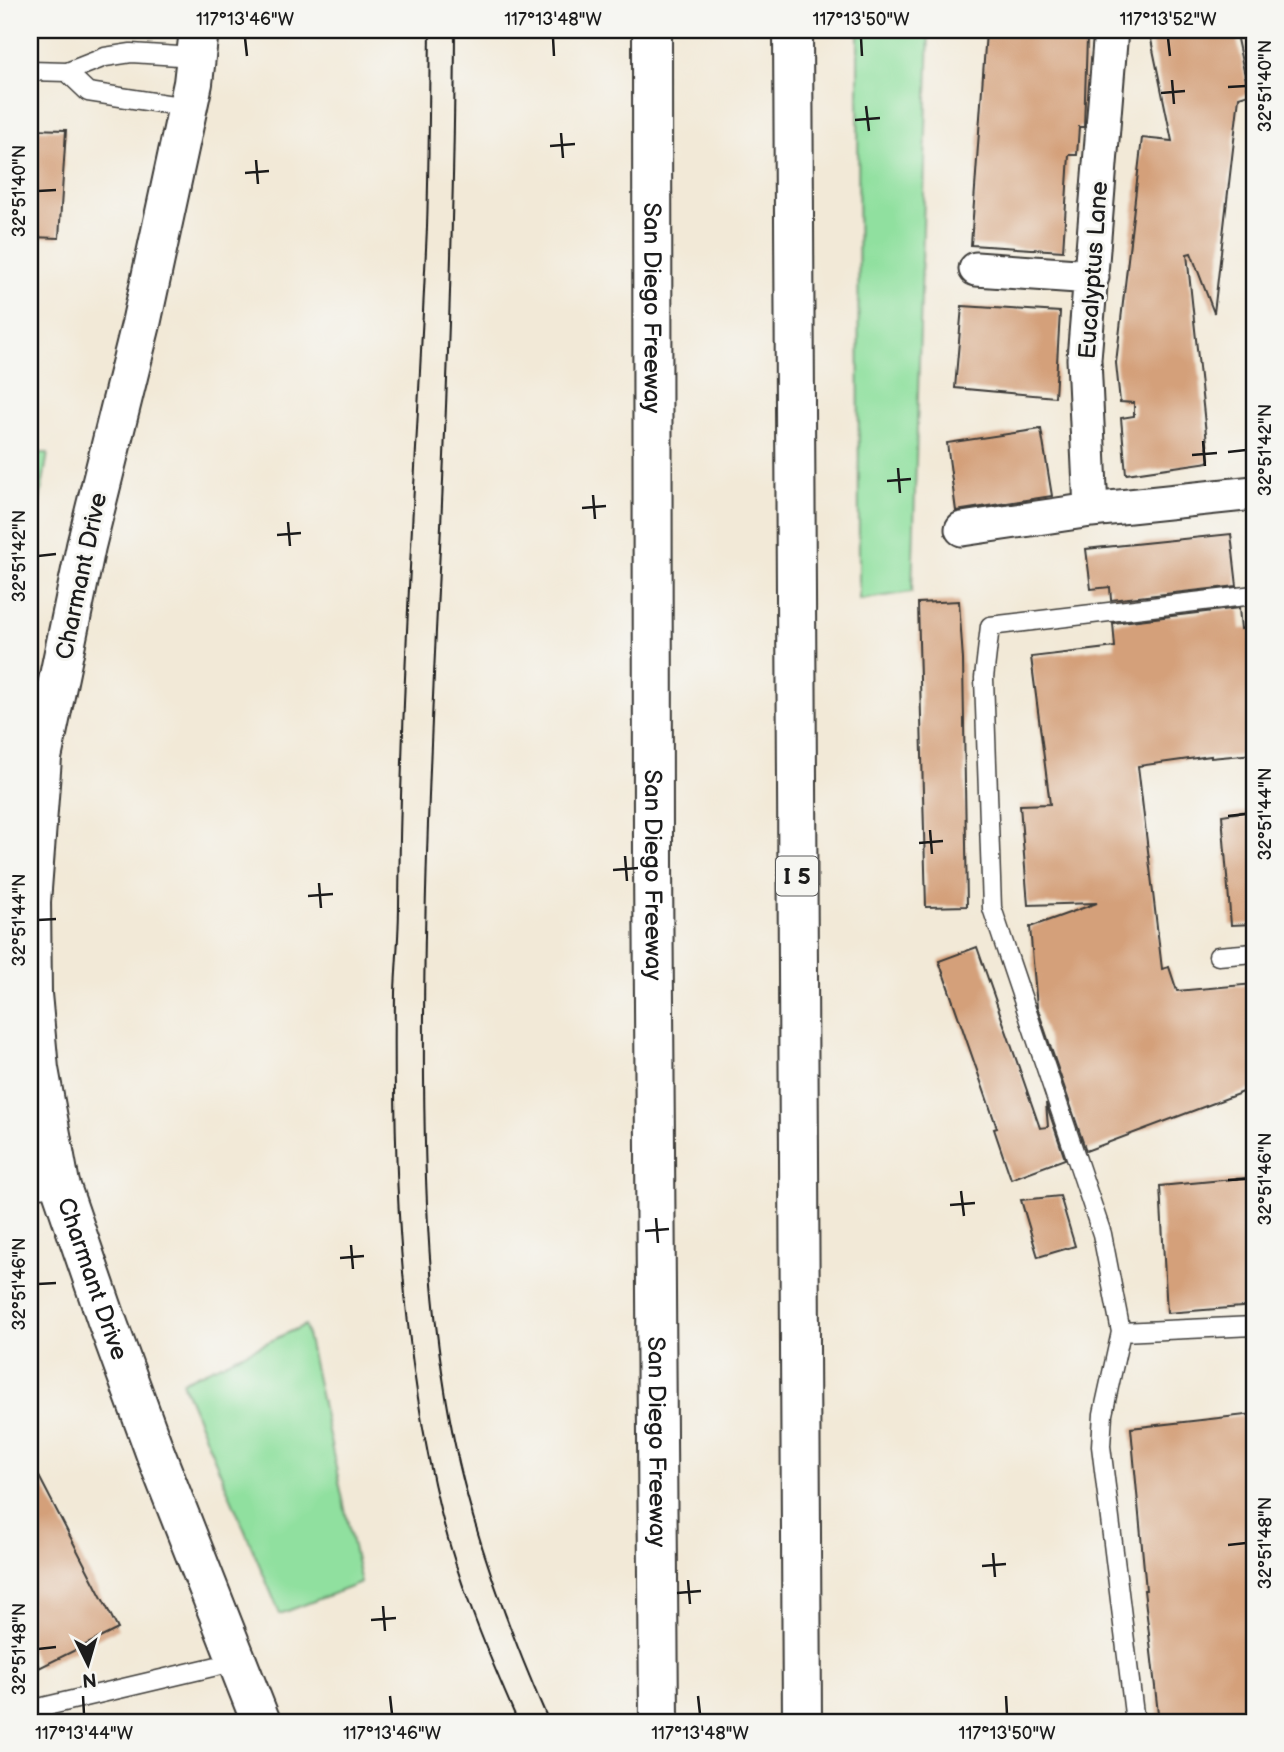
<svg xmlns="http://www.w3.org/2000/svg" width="1284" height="1752" font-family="'Balsamiq Sans',sans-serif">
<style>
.green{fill:#90e09f;stroke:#567e5e;stroke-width:2}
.building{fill:#d4a07a}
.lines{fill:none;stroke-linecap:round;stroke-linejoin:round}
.service-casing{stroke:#3c3b38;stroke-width:21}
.minor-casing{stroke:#3c3b38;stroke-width:37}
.tertiary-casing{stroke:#3c3b38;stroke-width:42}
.motorway-casing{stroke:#3c3b38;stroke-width:42}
.service{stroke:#fff;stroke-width:18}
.minor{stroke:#fff;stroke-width:33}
.tertiary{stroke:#fff;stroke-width:38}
.motorway{stroke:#fff;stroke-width:38}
.tram{stroke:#1c1c1c;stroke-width:2}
.ticks{fill:none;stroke:#1c1c1c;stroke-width:2.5}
.labels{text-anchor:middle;stroke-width:6;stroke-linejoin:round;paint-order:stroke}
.shield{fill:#f6f6f2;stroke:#5d5d5c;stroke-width:2}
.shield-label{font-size:23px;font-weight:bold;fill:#1c1c1c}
.street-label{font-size:24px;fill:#1c1c1c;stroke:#f6f6f2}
.neatline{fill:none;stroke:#1c1c1c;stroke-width:2.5}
.ticks-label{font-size:18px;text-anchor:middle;fill:#1c1c1c}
</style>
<rect width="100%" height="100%" fill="#f6f6f2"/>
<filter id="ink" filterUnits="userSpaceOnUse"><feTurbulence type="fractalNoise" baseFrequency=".0143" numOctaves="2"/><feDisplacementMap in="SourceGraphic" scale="14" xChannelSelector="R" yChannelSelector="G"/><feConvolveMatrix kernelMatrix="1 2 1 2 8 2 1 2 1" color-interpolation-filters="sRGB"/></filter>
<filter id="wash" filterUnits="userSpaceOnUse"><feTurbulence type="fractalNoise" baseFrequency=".00686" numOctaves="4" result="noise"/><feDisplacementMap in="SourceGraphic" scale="28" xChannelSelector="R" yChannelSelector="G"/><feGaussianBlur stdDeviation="1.57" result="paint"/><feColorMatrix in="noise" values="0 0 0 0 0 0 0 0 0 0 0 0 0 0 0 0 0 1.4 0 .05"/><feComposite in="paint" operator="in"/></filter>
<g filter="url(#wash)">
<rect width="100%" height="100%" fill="#f2e9d7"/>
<path class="green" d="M858 30H929L912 592 859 600Z
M30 453H48L30 559Z
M305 1325 361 1583 280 1614 182 1382Z"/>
<g id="blocks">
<path class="building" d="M1149 30H1235L1249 94 1239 97 1214 313 1191 253 1187 254 1209 462 1126 474 1121 418 1134 416V403L1120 402 1116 363 1142 138 1172 141Z
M986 32 1087 38 1084 127H1079L1077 155H1069L1063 251 971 245Z
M30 129 66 130 59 238 30 237Z
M962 306 1060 312 1055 397 955 388Z
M1041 429 1052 496 956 511 947 443Z
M1231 534 1237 586 1111 600 1110 587 1091 589 1086 549Z
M959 601 963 660 967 906 926 907 918 603Z
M1239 608 1241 629 1254 627V754L1211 758V756L1138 766 1162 969 1169 967 1177 991 1254 984V1088L1086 1151 1037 1007 1030 927 1097 903 1028 905 1020 805 1050 804 1031 657 1115 647 1113 623Z
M1254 810V924L1231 925 1222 815Z
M977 947 1040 1128 1048 1127 1046 1103 1065 1159 1011 1179 994 1129 997 1128 939 961Z
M1254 1177V1306L1167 1313 1160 1186Z
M1060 1196 1075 1246 1038 1257 1021 1200Z
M1254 1414V1722H1159L1144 1590H1146L1131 1428Z
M30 1459 118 1629 39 1668 30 1649Z"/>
</g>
</g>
<g filter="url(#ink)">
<use href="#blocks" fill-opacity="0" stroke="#3c3b38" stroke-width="2"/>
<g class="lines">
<g class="service-casing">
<path id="service" d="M30 71 67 72
M186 107 88 92 67 72 105 57 131 53 195 57
M1218 956 1254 953
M30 1190 60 1184
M1121 1332 1254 1326
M30 1710 238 1661
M1135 1722 1101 1446 1103 1414 1121 1332 1102 1234 992 908 984 678 990 626 1254 595"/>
</g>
<g class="minor-casing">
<path id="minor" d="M1111 30 1084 359 1091 510 1254 493
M976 269 1092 277
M962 529 1091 510"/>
</g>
<g class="tertiary-casing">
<g id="tertiary">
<path id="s1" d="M199 30 193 83 141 324 86 546 42 758 31 902 32 994 39 1069 60 1184 107 1321 156 1455 261 1722"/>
</g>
</g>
<g class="motorway-casing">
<g id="motorway">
<path id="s2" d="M652 30 653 862 659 1722"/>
<path d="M793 30 802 1722"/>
</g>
</g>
<use href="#service" class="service"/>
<use href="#minor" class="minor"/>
<use href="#tertiary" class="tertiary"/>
<use href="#motorway" class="motorway"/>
<path class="tram" d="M430 30C429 96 429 162 427 227 417 454 401 679 399 906 399 935 396 963 395 992 393 1166 399 1343 441 1513 459 1585 488 1654 518 1722
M455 30C454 231 446 431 436 631 429 780 423 929 424 1078 425 1208 430 1336 459 1463 480 1553 512 1638 549 1722"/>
</g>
</g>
<path class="ticks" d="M245 38 247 56M553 38 554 56M861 38 862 56M1168 38 1170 56M1172 80 1174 104M1228 87 1246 86M1161 93 1185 91M866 106 869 131M855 120 880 118M561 133 563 158M550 146 575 144M256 160 258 184M245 173 269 171M38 191 56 190M1203 441 1205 466M1228 452 1246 450M1192 455 1217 453M898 468 900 493M887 481 911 479M593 495 595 519M582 508 606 506M288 522 290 546M277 535 301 533M38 556 56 554M1228 816 1246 814M930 830 932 854M919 843 943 841M625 856 627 881M613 870 638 868M319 883 321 908M308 896 333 894M38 920 56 919M1228 1180 1246 1179M961 1191 964 1216M950 1205 975 1203M656 1218 658 1243M645 1231 669 1229M351 1245 353 1269M340 1258 364 1256M38 1284 56 1283M1228 1545 1246 1543M993 1553 995 1577M982 1566 1006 1564M688 1580 690 1604M677 1593 701 1591M383 1606 385 1631M371 1620 396 1618M38 1649 56 1647M83 1696 84 1714M390 1696 392 1714M698 1696 700 1714M1006 1696 1007 1714"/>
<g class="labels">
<rect class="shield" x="776" y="856.5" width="42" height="39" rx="5"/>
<g class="shield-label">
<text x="797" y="884">I 5</text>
</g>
<g class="street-label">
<text transform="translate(1093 270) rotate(-86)" y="8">Eucalyptus Lane</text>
<text dy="8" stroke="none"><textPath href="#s2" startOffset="278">San Diego Freeway</textPath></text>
<text transform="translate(81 576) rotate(-78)" y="8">Charmant Drive</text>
<text dy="8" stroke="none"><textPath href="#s2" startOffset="845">San Diego Freeway</textPath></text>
<text dy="8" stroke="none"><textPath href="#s1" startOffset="1274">Charmant Drive</textPath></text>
<text dy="8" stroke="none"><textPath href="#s2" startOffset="1412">San Diego Freeway</textPath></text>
</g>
</g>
<rect width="1284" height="1752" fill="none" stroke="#f6f6f2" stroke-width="77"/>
<g transform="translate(88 1664) rotate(175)" stroke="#f6f6f2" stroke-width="5" paint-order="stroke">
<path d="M0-5L12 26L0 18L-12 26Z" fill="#1c1c1c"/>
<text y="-10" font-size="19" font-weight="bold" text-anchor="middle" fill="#1c1c1c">N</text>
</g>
<rect x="38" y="38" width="1208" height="1676" class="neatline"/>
<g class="ticks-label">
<text x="245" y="25">117°13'46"W</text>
<text x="553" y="25">117°13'48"W</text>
<text x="861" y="25">117°13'50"W</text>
<text x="1168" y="25">117°13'52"W</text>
<text transform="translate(1265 86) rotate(-90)" y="6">32°51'40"N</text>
<text transform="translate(19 191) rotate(-90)" y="6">32°51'40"N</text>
<text transform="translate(1265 450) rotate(-90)" y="6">32°51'42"N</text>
<text transform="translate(19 556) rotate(-90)" y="6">32°51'42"N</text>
<text transform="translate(1265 814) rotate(-90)" y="6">32°51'44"N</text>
<text transform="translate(19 920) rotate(-90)" y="6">32°51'44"N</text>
<text transform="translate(1265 1179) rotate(-90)" y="6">32°51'46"N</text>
<text transform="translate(19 1284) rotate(-90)" y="6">32°51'46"N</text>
<text transform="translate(1265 1543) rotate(-90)" y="6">32°51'48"N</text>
<text transform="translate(19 1649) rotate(-90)" y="6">32°51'48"N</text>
<text x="84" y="1739">117°13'44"W</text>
<text x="392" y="1739">117°13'46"W</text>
<text x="700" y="1739">117°13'48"W</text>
<text x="1007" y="1739">117°13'50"W</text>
</g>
</svg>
